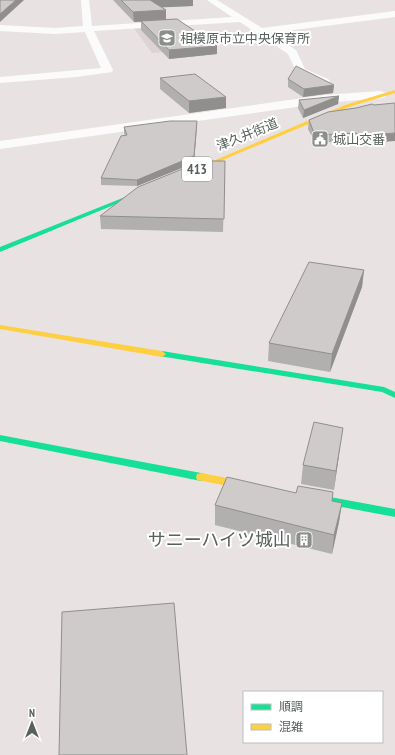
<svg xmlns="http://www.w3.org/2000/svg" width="395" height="755" font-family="'PT Sans Narrow','Noto Sans JP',sans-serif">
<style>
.education{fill:#ddd3d5}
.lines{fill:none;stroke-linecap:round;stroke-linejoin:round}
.street{fill:#fcfbfb;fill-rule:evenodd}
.fast{fill:#16e098;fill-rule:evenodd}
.slow{fill:#ffcf43;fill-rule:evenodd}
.wall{fill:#b2afaf}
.shaded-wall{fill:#918e8e}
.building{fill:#cfcbcb;stroke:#918e8e}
.labels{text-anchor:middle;stroke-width:4;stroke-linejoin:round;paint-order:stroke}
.far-poi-label{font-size:13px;fill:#58615c;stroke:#fff;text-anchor:start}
.far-street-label{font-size:13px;fill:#58615c;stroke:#fff}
.shield{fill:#fff;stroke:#8a908d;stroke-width:1}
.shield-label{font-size:14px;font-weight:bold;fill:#58615c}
.near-poi-label{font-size:18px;fill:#58615c;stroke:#fff;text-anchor:end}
</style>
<rect width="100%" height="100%" fill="#e9e2e3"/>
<path class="education" d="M179 24 205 49 152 53 133 27Z"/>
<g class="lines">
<path class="street" d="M81 0H89L92 26 232 17 207 0H217L262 28 395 11V17L270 33 296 50 305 69 328 79 330 81 328 83 324 84 297 73 288 54 240 22 94 31 113 70 112 72 76 77 0 83V77L101 68 85 32 55 34 0 31V25L55 28 83 26Z
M380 91 384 92 386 95 384 98 324 103 0 149V141L324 95Z"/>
<path class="fast" d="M145 189 150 190 0 252V247Z
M162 351 384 387 395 392V398L382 392 159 356 158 354Z
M0 435 201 473 205 474 206 477 205 480 201 481 0 441Z
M314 494 395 509V517L310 501 309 498 310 495Z"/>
<path class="slow" d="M395 90V93L349 107 192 173 187 172 345 105Z
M0 325 162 351 166 354 162 357 0 329Z
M201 473 254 483 258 484 259 487 258 490 254 491 197 480 196 477 197 474Z"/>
</g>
<path class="wall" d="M113 0H193V6L161 7 166 20 134 22Z
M141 21 217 54 169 59 141 30Z
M160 78 226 108 189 113 160 89Z
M288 79 334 85 333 93 303 97 288 87Z
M339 96 338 104 303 118 298 108 299 100Z
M372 104 358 144 355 141 316 143 314 141 308 129 309 120 356 108Z
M197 126 194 163 137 186 101 185V178L125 135 124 133V127Z
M225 161 223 232 101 229 100 216Z
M364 270 362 287 330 372 268 361 269 343Z
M340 447 334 490 301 484 303 465Z
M332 501 342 503 339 522 332 554 215 525V505Z"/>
<path class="shaded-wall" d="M16 0H24L0 22V14Z
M149 0H193V6L149 8Z
M166 10V20L134 22 133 12Z
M217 46V54L169 59V50Z
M334 85 333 93 303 97 304 89Z
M339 96 338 104 303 118 304 110Z
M226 97V108L189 113V101Z
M197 121 194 163 137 186V180Z
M395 133V141L358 144 359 136Z
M364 270 362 287 330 372 332 354Z
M343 428 340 447 334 490 336 471Z
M342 503 339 522 332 554 334 535Z"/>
<path class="building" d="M0 0H16L0 14Z
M121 0H150L166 10 133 12Z
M177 19 217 46 169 50 141 21Z
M296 66 334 85 304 89 288 79Z
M195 74 226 97 189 101 160 78Z
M339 96 304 110 299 100Z
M395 103V133L359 136 356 133 317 135 314 133 309 120 328 112 356 108 372 104 374 105Z
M170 121H197L194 156 137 180 101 178 121 136 127 135 124 127Z
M202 161H225L224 219 100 216 138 187Z
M309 262 364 270 332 354 269 343Z
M314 422 343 428 336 471 303 465Z
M227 477 296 493 298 486 333 492 332 501 342 503 334 535 215 505Z
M174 603 187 755H59L62 612Z"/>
<defs>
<g id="school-square" transform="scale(0.9)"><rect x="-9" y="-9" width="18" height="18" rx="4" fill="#8b8e8b" stroke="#fff"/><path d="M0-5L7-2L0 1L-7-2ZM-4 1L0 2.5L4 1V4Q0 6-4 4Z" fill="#fff"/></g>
<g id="civic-square" transform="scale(0.9)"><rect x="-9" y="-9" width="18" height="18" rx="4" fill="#8b8e8b" stroke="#fff"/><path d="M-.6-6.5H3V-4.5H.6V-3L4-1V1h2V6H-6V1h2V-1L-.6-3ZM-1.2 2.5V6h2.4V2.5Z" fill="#fff"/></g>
<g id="building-square" transform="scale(0.9)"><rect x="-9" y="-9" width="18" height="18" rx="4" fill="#8b8e8b" stroke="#fff"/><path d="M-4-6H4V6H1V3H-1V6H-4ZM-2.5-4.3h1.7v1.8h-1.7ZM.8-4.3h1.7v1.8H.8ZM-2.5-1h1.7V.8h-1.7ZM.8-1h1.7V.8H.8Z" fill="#fff"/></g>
</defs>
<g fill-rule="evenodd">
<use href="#school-square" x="167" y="38"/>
<use href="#civic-square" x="320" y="139"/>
<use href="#building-square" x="304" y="540"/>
</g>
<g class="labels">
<g class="far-poi-label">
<text x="180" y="43">相模原市立中央保育所</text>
<text x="333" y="144">城山交番</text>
</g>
<g class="far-street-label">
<text transform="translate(247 134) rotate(-22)" y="5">津久井街道</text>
</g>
<rect class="shield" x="182" y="157" width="30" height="24" rx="3"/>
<g class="shield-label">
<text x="197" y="174">413</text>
</g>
<g class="near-poi-label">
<text x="291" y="546">サニーハイツ城山</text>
</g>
</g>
<rect x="243" y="691" width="140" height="52" fill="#ffffff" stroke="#bcc0be"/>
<rect x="251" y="704" width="20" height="6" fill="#16e098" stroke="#bcc0be"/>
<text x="279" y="711" font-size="12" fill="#58615c">順調</text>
<rect x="251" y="724" width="20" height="6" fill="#ffcf43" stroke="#bcc0be"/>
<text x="279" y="731" font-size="12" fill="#58615c">混雑</text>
<g transform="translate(32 723)" stroke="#ffffff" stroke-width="3" paint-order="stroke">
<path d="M0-3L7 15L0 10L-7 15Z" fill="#58615c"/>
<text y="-6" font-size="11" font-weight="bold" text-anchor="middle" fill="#58615c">N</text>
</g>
</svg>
